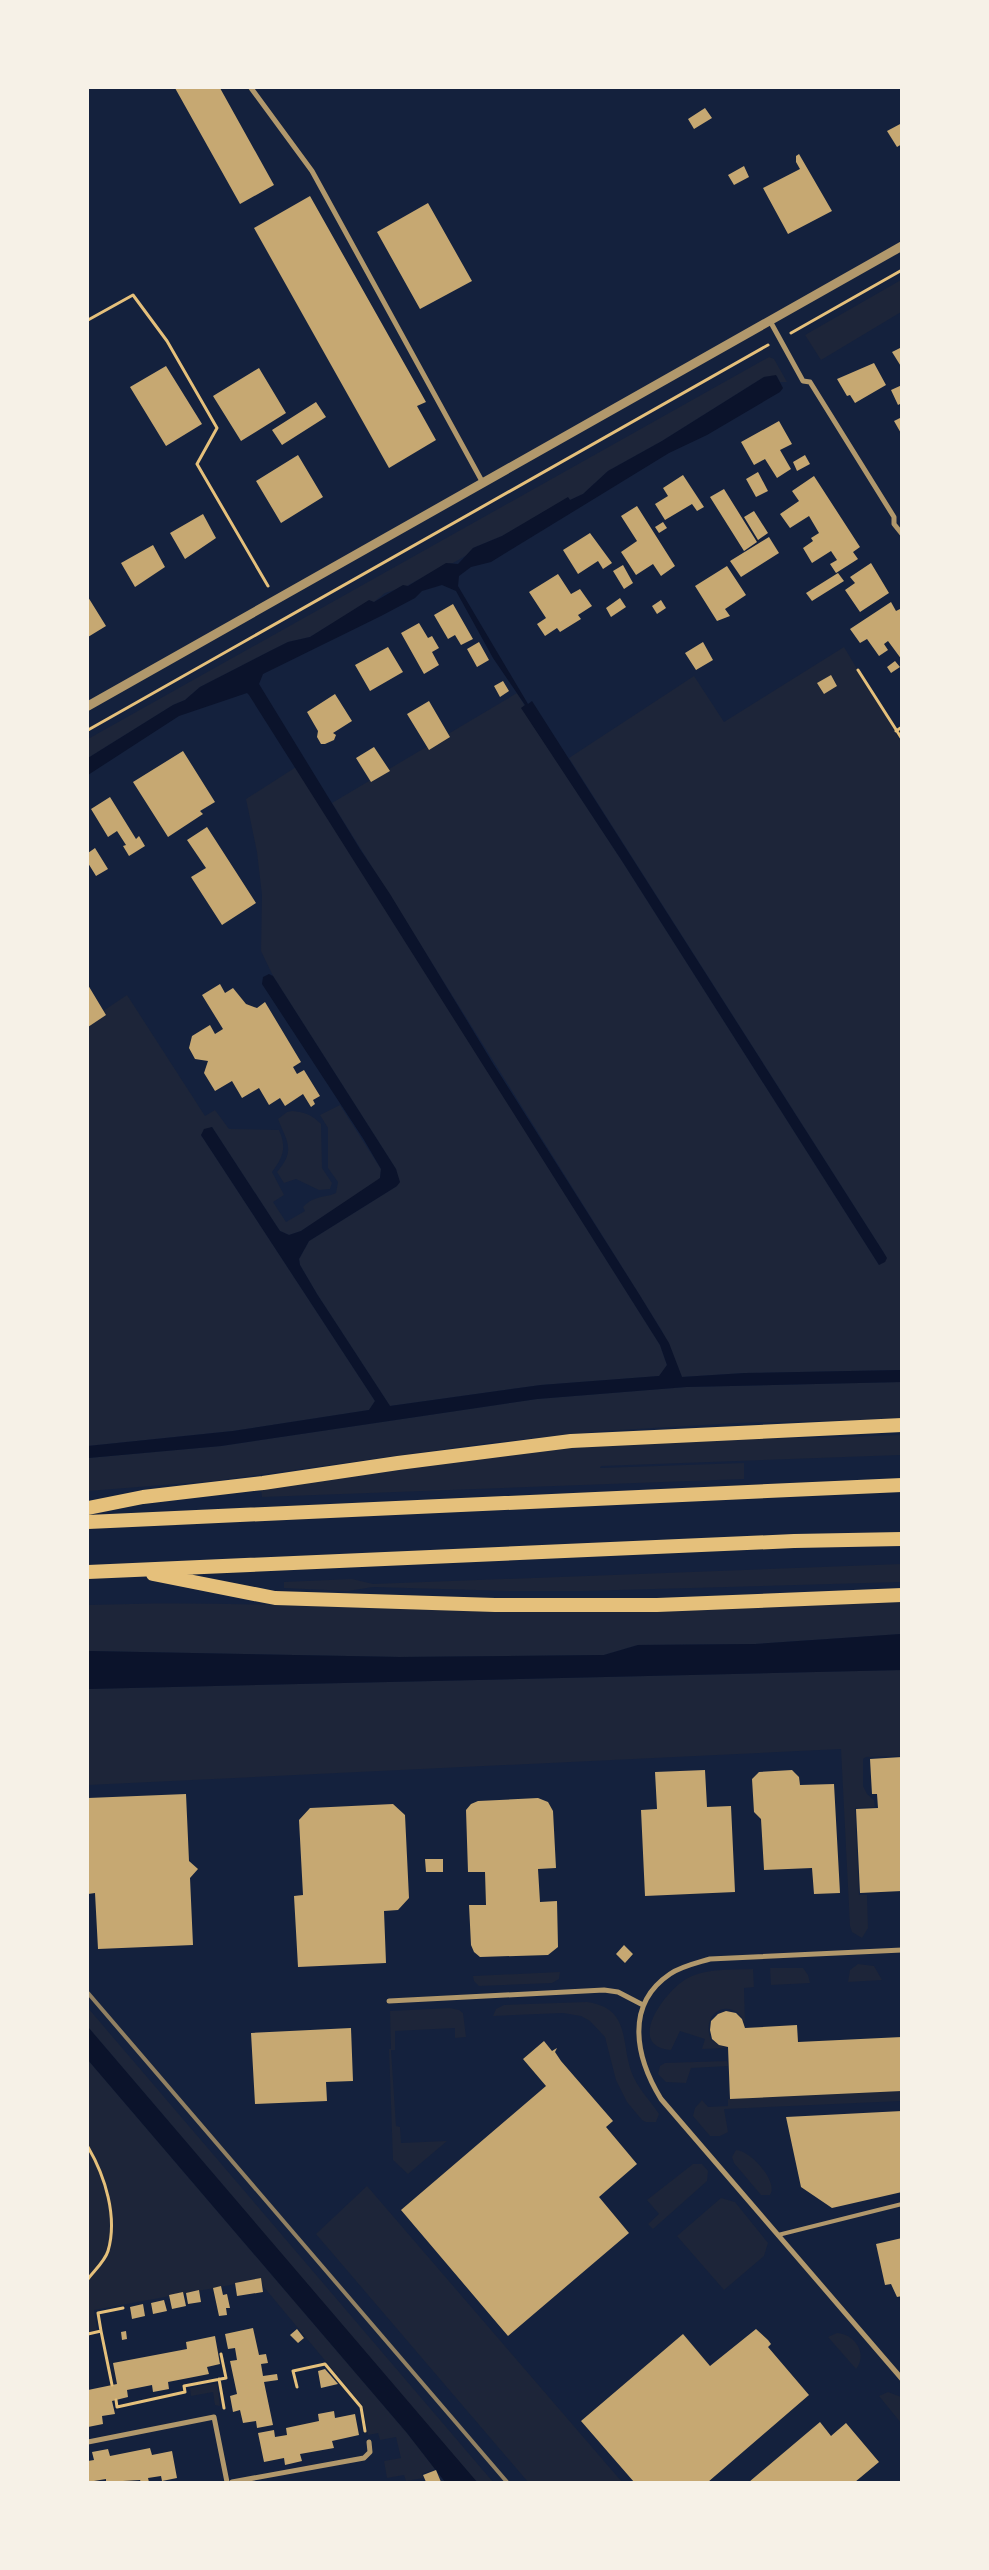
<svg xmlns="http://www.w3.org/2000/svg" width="989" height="2570" font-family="Helvetica,sans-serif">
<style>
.green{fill:#1d2539}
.water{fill:#0b132b}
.building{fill:#c6a872}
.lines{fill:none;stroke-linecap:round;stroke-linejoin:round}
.path{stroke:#e5c07b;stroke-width:3}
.service{stroke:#b1986c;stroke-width:4}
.minor{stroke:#b1986c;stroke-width:5}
.tertiary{stroke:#b1986c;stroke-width:9}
.trunk{stroke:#e5c07b;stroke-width:14}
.rail{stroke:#918062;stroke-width:4}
</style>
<rect width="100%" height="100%" fill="#14213d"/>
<path class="green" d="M901 280V312L821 360 805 335Z
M769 357 774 359 787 382H780L777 376 764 377 662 441 608 471 583 494 570 500 568 498 502 536 473 548 467 555 453 563 446 564 407 586 385 593 374 602 369 601 310 637 288 642 270 651 200 687 185 700 173 705 88 758V739Z
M844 647 901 742V1370L745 1373 682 1377 662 1331 332 803 517 693 525 706 522 708 622 861 879 1265 884 1253 569 758 694 676 724 722Z
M296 767 660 1345 667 1365 660 1376 541 1385 390 1406 317 1294 300 1265 299 1259 309 1241 397 1186 396 1169 273 976 261 951 262 895 257 852 246 799Z
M127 995 205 1116 215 1110 229 1129 279 1130C287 1148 283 1157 272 1172L284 1195 273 1202 286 1222 305 1211 303 1207C311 1198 321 1197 331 1195L336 1193 338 1182 328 1168V1128L320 1115 340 1105 381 1169 380 1178 376 1182 301 1231 289 1235 280 1231 276 1225 212 1127 201 1135 375 1401 369 1410 233 1431 88 1446V1021Z
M292 1111C305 1112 312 1115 321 1124L322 1168 332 1183 330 1189 319 1190 296 1179 284 1183 277 1172C296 1150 287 1142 278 1119L287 1112Z
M901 1382V1419L738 1423 603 1431 489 1443 214 1481 88 1491V1458L221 1446 537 1399 686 1387Z
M901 1435V1455L601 1466 600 1468 744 1463V1479L262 1497 261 1489C383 1474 503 1451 625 1444 717 1438 810 1439 901 1435Z
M901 1564V1582L583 1591H511L373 1587 348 1591 284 1588V1582L352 1579 373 1584Z
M901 1602 902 1634 755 1644 638 1645 604 1655 400 1657 88 1651V1605C216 1600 344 1608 472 1611 615 1615 758 1607 901 1602Z
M901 1670V1756L866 1757 863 1759V1786L867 1794 874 1800 875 1807 855 1808 859 1895H867L868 1928 862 1938 852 1932 850 1926 841 1749 88 1785V1689Z
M858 1964 874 1966 882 1980 848 1982 850 1970Z
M770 1968H803L808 1975 810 1983 771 1985Z
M753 1969 754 1987 744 1988 745 2024C735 1996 699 2010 711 2040L726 2048 702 2049 705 2039 680 2031 671 2050C624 2046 666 1989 688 1978 707 1968 732 1970 753 1969Z
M560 1972 559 1979 552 1983 479 1986 474 1981 473 1976Z
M587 2002C630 2008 621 2041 631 2071 637 2088 649 2099 659 2114L656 2122H646L642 2120 627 2102 616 2080 605 2037 590 2021 581 2016 563 2013 493 2016 496 2009 504 2005Z
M88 2008 493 2482H477L446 2447 88 2027Z
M450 2008 459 2010 463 2013 466 2037 455 2038V2028L395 2031V2050H391L396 2126 400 2127 401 2143 447 2141 408 2174 393 2160 389 2049H391L390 2011Z
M88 2060 407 2433 435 2469 422 2474 424 2478 406 2481 404 2475 387 2478 384 2461 401 2458 396 2437 380 2440 378 2433 368 2435 363 2406 258 2280 94 2310 97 2330 88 2332Z
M727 2061 728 2066 691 2068 686 2083 666 2082 658 2074 660 2066 665 2063Z
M901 2091V2101L724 2109 728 2132 720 2136H710L693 2116 695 2108 702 2100 708 2107 728 2106V2099Z
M736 2150C750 2150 779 2182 770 2195H761L734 2163 732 2157Z
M693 2164H702L708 2171 707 2181 653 2229 648 2224 659 2214 647 2200Z
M367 2186 622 2482H528L316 2234Z
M721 2198 735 2202 768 2243 764 2256 724 2290 677 2236Z
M837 2333C855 2334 868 2354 856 2369L828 2337Z
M217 2383 220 2406 215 2405 213 2392 191 2396 190 2388Z
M888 2392 901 2397V2423L879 2396Z"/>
<path class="water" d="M776 375 783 388 780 392 707 435 669 453 491 562 471 567 459 576 458 586 528 704 532 701 884 1253 887 1258 885 1262 879 1265 622 861 521 708 525 705 493 658 456 591 442 585 422 591 415 598 381 616 263 674 259 684 360 849 390 894 494 1065 639 1294 669 1343 682 1377 745 1373 901 1370V1382L686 1387 537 1399 221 1446 88 1458V1446L233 1431 369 1410 375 1401 201 1135 204 1129 212 1127 276 1225 280 1231 289 1235 301 1231 380 1178 381 1169 364 1140 262 984 263 977 269 974 273 976 396 1169 400 1182 397 1186 309 1241 299 1259 300 1265 317 1294 390 1406 541 1385 659 1376 667 1365 660 1345 249 695 247 693 179 716 88 775V758L173 705 185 700 200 687 270 651 288 642 310 637 369 600 374 602 403 585 408 586 446 563 458 564 473 548 502 536 568 497 570 500 583 494 608 471 662 441 764 377Z
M901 1634V1670L88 1689V1651L400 1657 604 1655 638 1645 755 1644Z
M88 2027 477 2482H445L407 2433 88 2060Z"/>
<path class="building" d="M175 88H220L274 185 240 204Z
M705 108 712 118 694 129 688 119Z
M902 123V144L897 147 887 131Z
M799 154 832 211 788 234 763 188 800 169 796 162V156Z
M744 166 749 177 734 185 728 175Z
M310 196 426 402 417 406 436 440 389 468 254 228Z
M428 203 472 281 420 309 377 232Z
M902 347V368L892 352Z
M874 363 886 385 855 403 850 395 847 396 837 379Z
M166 366 202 424 166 446 130 387Z
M259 368 286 413 241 441 213 396Z
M902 385V403L898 405 891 390Z
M316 402 326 417 282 445 272 430Z
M902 417V435L894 421Z
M779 421 792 444 780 450 791 469 777 478 765 459 754 465 741 442Z
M298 455 323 497 281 523 256 481Z
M805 455 810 464 797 471 793 462Z
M758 472 768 491 756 497 746 479Z
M683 475 704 507 697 511 692 504 665 520 655 504 668 496 663 488Z
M814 476 860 547 853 552 858 559 836 573 830 564 837 560 831 551 812 563 803 548 813 541 811 538 819 533 809 516 790 528 780 514 799 501 792 491Z
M724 489 757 542 744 551 710 497Z
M637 506 675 566 661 576 653 564 636 575 621 552 637 541 621 516Z
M754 511 768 533 758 540 744 517Z
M203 514 216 538 185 559 170 533Z
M663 522 667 528 659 533 655 527Z
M590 533 612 563 603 569 598 561 578 574 563 550Z
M769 537 779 553 741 577 730 561Z
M153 545 165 567 135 587 121 563Z
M871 563 889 593 860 612 845 590 855 583 850 577Z
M623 565 633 583 624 589 613 571Z
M727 566 746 595 725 609 730 616 717 621 695 586Z
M838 573 844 581 812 601 806 593Z
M558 574 571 594 580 589 592 606 578 615 581 619 560 632 557 628 545 636 537 624 546 618 529 592Z
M88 597 106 626 88 637Z
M620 598 626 607 611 617 606 608Z
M661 600 666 608 657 614 652 606Z
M891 602 896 611 900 609 902 611V660L888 641 884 644 888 650 879 656 867 639 860 643 850 629Z
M453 604 473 639 461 645 455 635 448 639 434 615Z
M419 623 428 638 432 636 439 648 432 652 439 665 424 674 401 633Z
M479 642 489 660 477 667 467 649Z
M703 642 713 660 696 670 685 653Z
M388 647 403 672 370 691 355 665Z
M895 661 900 667 891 673 887 667Z
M831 675 837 686 824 694 817 683Z
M503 681 509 691 500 697 494 686Z
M335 694 352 721 333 733 336 735 334 740 325 744H321L317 737 318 731 307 712Z
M429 701 450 737 429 750 407 714Z
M374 747 390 771 371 782 356 758Z
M183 751 215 802 200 811 203 814 168 837 133 782Z
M110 797 136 839 139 836 145 846 129 856 123 846 126 845 117 831 108 837 91 809Z
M207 827 256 903 222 925 191 877 206 868 187 840Z
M95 848 108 869 96 876 88 863V853Z
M220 984 225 993 233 988 246 1004 257 1008 265 1002 301 1062 293 1067 297 1074 304 1070 320 1096 313 1100 315 1104 311 1107 303 1094 285 1106 280 1098 269 1105 259 1088 242 1098 232 1081 215 1091 204 1073 208 1061 195 1059 189 1048 192 1036 210 1025 215 1034 223 1029 202 995Z
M88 985 106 1015 88 1027Z
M902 1757V1891L860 1893 856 1809 878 1808 877 1794H872L870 1759Z
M705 1770 707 1807 731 1806 735 1892 645 1896 641 1810 657 1809 655 1772Z
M792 1770 799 1777 800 1785 834 1784 840 1893 814 1894 812 1868 764 1870 761 1819 754 1812 752 1779 759 1772Z
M186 1794 189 1861 198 1869 190 1878 193 1945 98 1949 95 1893 88 1894V1798Z
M538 1798 548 1802 553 1811 556 1868 538 1869 540 1902 557 1901 558 1947 548 1955 480 1957 474 1952 471 1945 469 1905H486L485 1872H468L466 1810 471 1804 478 1801Z
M393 1804 405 1815 409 1898 398 1910 384 1911 386 1963 298 1967 294 1896 303 1895 299 1820 310 1808Z
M425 1859H443V1872H426Z
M624 1945 633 1954 625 1963 616 1954Z
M726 2011 736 2013 742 2019 745 2028 797 2025 798 2042 902 2037V2091L730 2099 728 2047 719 2045 712 2039 710 2030 711 2021 718 2014Z
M351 2028 353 2081 326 2082 327 2101 255 2104 251 2033Z
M544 2041 552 2051 557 2048 555 2052 561 2061 613 2121 606 2127 637 2164 599 2197 629 2233 508 2336 401 2210 546 2086 523 2059Z
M902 2111V2192L832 2208 801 2187 786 2117Z
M902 2238V2296L897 2297 891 2284 885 2285 876 2244Z
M261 2278 263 2292 237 2296 235 2283Z
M221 2286 223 2295 227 2294 230 2308H226L227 2315 219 2316 213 2288Z
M199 2290 201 2302 188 2304 186 2293Z
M183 2292 186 2306 172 2309 169 2295Z
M164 2300 167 2311 153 2314 151 2303Z
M143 2304 145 2316 132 2319 130 2307Z
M253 2328 259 2355 266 2354 268 2363 261 2364 263 2376 277 2374 278 2380 264 2382 273 2425 257 2428 256 2421 243 2423 240 2410 233 2412 230 2396 237 2394 230 2361 237 2360 235 2348 228 2349 225 2334Z
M297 2329 304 2338 298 2343 290 2335Z
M756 2329 768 2340 771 2344 768 2347 809 2395 708 2482H634L581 2421 683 2334 710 2366Z
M126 2331 127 2339 122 2340 121 2332Z
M215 2336 220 2364 207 2367 209 2374 168 2382 169 2389 153 2392 152 2385 127 2390 128 2397 112 2401 115 2414 102 2416 103 2424 88 2427V2390L117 2384 113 2363 187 2349 186 2342Z
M325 2369 338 2384 321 2388 318 2371Z
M334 2411 335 2418 355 2414 359 2435 332 2441 334 2448 300 2454 302 2461 285 2465 284 2458 264 2462 258 2433 274 2430 275 2437 287 2435 286 2428 319 2421 318 2414Z
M820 2422 831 2436 846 2423 879 2462 855 2482H749Z
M150 2448 152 2455 172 2451 177 2478 162 2481 161 2476 148 2478 149 2482H141L140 2480 106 2482V2479L88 2482V2461L94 2460 92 2452 108 2449 110 2456Z
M436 2470 441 2482H426L423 2475Z"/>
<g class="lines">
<path class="path" d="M88 320 133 295 167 341 217 428 197 464 268 586
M791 333 902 270
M858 670 902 739
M88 730 768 345
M896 731 902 727
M88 2147C105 2176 118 2217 108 2251 105 2261 94 2271 88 2279
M101 2331 98 2313 123 2308
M88 2334 101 2331 112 2385
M219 2379 224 2408
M297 2387 293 2371 325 2364 361 2407 365 2431
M116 2400 117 2407 185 2392 184 2386 226 2378 221 2354"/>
<path class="service" d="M778 2235 902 2204"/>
<path class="minor" d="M251 88 312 171 483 483
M770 321 803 381 810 382 894 517V524L902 534
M902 1950 710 1959C697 1963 682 1966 670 1974 624 2005 636 2058 661 2099L902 2379
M389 2001 604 1990 618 1992 643 2005
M88 2442 214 2417 227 2482
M232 2482 364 2458 370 2452 369 2442"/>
<path class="tertiary" d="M88 706 902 246"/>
<path class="trunk" d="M88 1508 143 1497 263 1483 398 1463 571 1441 902 1425
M88 1522 902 1485
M88 1572 794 1541 902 1539
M153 1574 275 1598 495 1605H657L902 1595"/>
<path class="rail" d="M88 1993 507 2482"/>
</g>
<rect width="989" height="2570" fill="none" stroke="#f6f1e7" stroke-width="178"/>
</svg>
